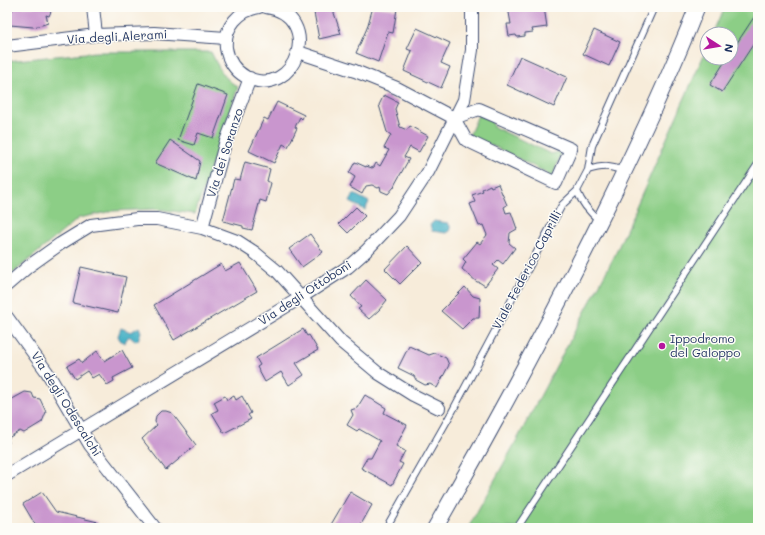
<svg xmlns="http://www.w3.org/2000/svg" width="765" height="535" font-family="Mali,sans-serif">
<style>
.green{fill:#8cce86;stroke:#547e72}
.water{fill:#47b1c5;stroke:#317092}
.building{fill:#c996ce}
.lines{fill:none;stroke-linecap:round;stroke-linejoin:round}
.service-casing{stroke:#3c4b71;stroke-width:8}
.minor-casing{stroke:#3c4b71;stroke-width:14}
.tertiary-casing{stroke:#3c4b71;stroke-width:17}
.service{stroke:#fff;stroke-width:6}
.minor{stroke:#fff;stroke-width:12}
.tertiary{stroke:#fff;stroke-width:15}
.poi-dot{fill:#b5179e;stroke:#fdfcf7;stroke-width:1.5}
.labels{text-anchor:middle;stroke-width:3;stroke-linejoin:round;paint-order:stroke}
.street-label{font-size:12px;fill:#1b2f5e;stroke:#fdfcf7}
.poi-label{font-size:12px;fill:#1b2f5e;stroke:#fdfcf7;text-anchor:start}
</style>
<rect width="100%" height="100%" fill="#fdfcf7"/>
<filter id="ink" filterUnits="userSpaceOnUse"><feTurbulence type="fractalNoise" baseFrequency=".025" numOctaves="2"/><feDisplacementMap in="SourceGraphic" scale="8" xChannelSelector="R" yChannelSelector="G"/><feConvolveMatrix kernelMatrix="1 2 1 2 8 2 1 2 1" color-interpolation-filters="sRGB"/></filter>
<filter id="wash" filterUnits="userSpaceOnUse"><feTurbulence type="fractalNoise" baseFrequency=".012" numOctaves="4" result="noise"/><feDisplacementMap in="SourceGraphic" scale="16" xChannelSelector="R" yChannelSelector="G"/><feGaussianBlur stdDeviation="0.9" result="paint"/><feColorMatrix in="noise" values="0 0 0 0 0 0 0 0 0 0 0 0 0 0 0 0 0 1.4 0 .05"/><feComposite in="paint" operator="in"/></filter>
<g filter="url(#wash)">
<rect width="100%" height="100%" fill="#f7ecda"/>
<path class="green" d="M725 7H758V528H468L519 436 614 257 707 48V58H731V34H713Z
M96 52H211C219 68 223 78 238 87L195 214 156 209 112 211 79 218 7 278V61Z
M478 115 491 120 494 127 551 154 558 152 561 154 552 178 545 172 487 143 480 144 469 136Z"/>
<path class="water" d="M354 194 369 202 365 210 350 202Z
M434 221 448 223 450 226V230L446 233 432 231 430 225Z
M139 327 141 332 138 340 135 341 129 336 124 343 120 340 118 336 121 328 131 332Z"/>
<g id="blocks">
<path class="building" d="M15 7H53L49 16 46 15 48 23 42 25 33 27 10 25 9 14Z
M313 7H332L341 34 319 39Z
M373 7 397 9 393 33 388 32 378 62 356 53 367 28Z
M508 7H544L547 27 532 29 533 32 525 33V36L517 37 516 35 509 36 507 24H511Z
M758 11V37L722 92 710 85 727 58H731V52Z
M417 28 450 43 441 63 450 67 441 88 404 71 412 51 407 49Z
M594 30 620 42 609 66 583 54Z
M520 56 567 77 554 107 507 85Z
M198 84 228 95 213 138 198 133 194 145 178 140Z
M384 95 398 102 395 109 400 127 407 130 410 126 428 136 419 152 410 147 404 157 409 159 395 184 394 187 388 194 381 191 380 187 378 188 372 185 366 186 362 194 350 187 355 177 349 173 355 162 366 167V166L372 168 374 167 376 163 380 166 389 150 384 148 391 135 387 132 379 105Z
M277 102 304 115 302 119 300 117 295 127 297 128 288 147 283 144 274 163 249 151 264 118 268 120Z
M170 140 200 161 196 181 155 163Z
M245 162 270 169 267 181 271 183 266 202 260 200 252 230 243 228V226L223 221 234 179 240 180Z
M498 184 507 205 504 207 506 213 511 212 517 229 510 233 509 243 515 248 503 264 498 260 493 265 498 269 485 286 479 282H477L462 269 466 262 463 259 477 242 480 244 487 235 483 225 479 226 470 204 475 202 472 195 483 191 482 189 490 185 491 187Z
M356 207 365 216 348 233 339 224Z
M310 234 323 252 302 267 289 249Z
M407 246 422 262 400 284 385 269Z
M240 263 257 291 174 340 154 305 221 264 225 271Z
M81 267 126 277 118 313 73 303Z
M366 280 387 300 379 310 369 319 358 309 361 307 351 296Z
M465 287 473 296 480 298 479 318H473L462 329 441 311Z
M303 329 307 336 309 335 318 350 296 363 304 375 289 385 281 372 265 382 257 367 260 365 256 358Z
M409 346 429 355 435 353 446 358 449 365 437 388 430 384 425 385 416 380 414 376 398 368Z
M122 350 132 368 113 378 114 381 107 385 99 374 92 378 87 371 75 379 67 366 79 359 82 363 97 351 104 361Z
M25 392 32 393 34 398 40 399 46 412 42 422 24 433 20 431 8 438 9 443 7 444V402Z
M365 395 386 408 384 413 407 425 396 446 405 451 399 462 403 464 392 485 361 468 367 458H371L380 441 359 429 357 431 347 425 353 415 351 410 357 408Z
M225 396 227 400 234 396 236 400 242 396 251 413 248 415 251 419 224 433 212 413 218 410 214 402Z
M161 411H166L172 413 196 445 166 470 142 439 157 425 155 422 156 416Z
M42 492 56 512 98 522 96 528H36V526L23 504Z
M350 492 372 505 359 528H329Z"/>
</g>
</g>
<g filter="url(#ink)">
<use href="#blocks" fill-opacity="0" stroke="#3c4b71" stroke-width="1"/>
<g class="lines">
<g class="service-casing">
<path id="service" d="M588 170C604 165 609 166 625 171
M577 191C582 204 589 212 600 221
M386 528 452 412 562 205 577 191 588 170 592 146 654 7
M517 528 758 164"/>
</g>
<g class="minor-casing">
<path id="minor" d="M93 7 96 35
M259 7C239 10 224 27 226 48 228 60 235 71 246 77 296 102 325 15 266 7
M7 46 96 35 154 33 226 38
M298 52 355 71 397 88 454 118 466 140 556 183 571 149 479 109 454 118
M202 228 225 144 250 78
M7 285 29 266 60 244 91 225 137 219H157L202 228 237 241 254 252 277 271 341 342 378 373 413 395 439 408
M7 317 47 372 90 445 155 528
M7 475 300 298 348 267 366 251 399 216 428 172 464 100 472 50V7"/>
</g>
<g class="tertiary-casing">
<path id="tertiary" d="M435 528C495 424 552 318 605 211 638 144 670 76 697 7"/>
</g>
<use href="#service" class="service"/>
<use href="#minor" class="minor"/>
<use href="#tertiary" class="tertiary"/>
</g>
</g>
<circle class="poi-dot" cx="662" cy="346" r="4"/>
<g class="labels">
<g class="street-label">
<text transform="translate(117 37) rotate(-3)" y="4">Via degli Alerami</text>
<text transform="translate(225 153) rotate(-72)" y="4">Via dei Soranzo</text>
<text transform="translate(527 270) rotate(-62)" y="4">Viale Federico Caprilli</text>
<text transform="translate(305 293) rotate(-33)" y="4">Via degli Ottoboni</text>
<text transform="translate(66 404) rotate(58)" y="4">Via degli Odescalchi</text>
</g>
<g class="poi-label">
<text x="670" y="343">Ippodromo<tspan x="670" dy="14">del Galoppo</tspan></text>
</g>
</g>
<rect width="765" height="535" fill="none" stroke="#fdfcf7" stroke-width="24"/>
<g transform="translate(719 46) rotate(102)"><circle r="19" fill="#fdfcf7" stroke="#a3aaba"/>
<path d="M0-3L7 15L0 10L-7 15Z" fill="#b5179e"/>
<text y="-6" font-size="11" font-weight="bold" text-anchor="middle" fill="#1b2f5e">N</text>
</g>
</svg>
